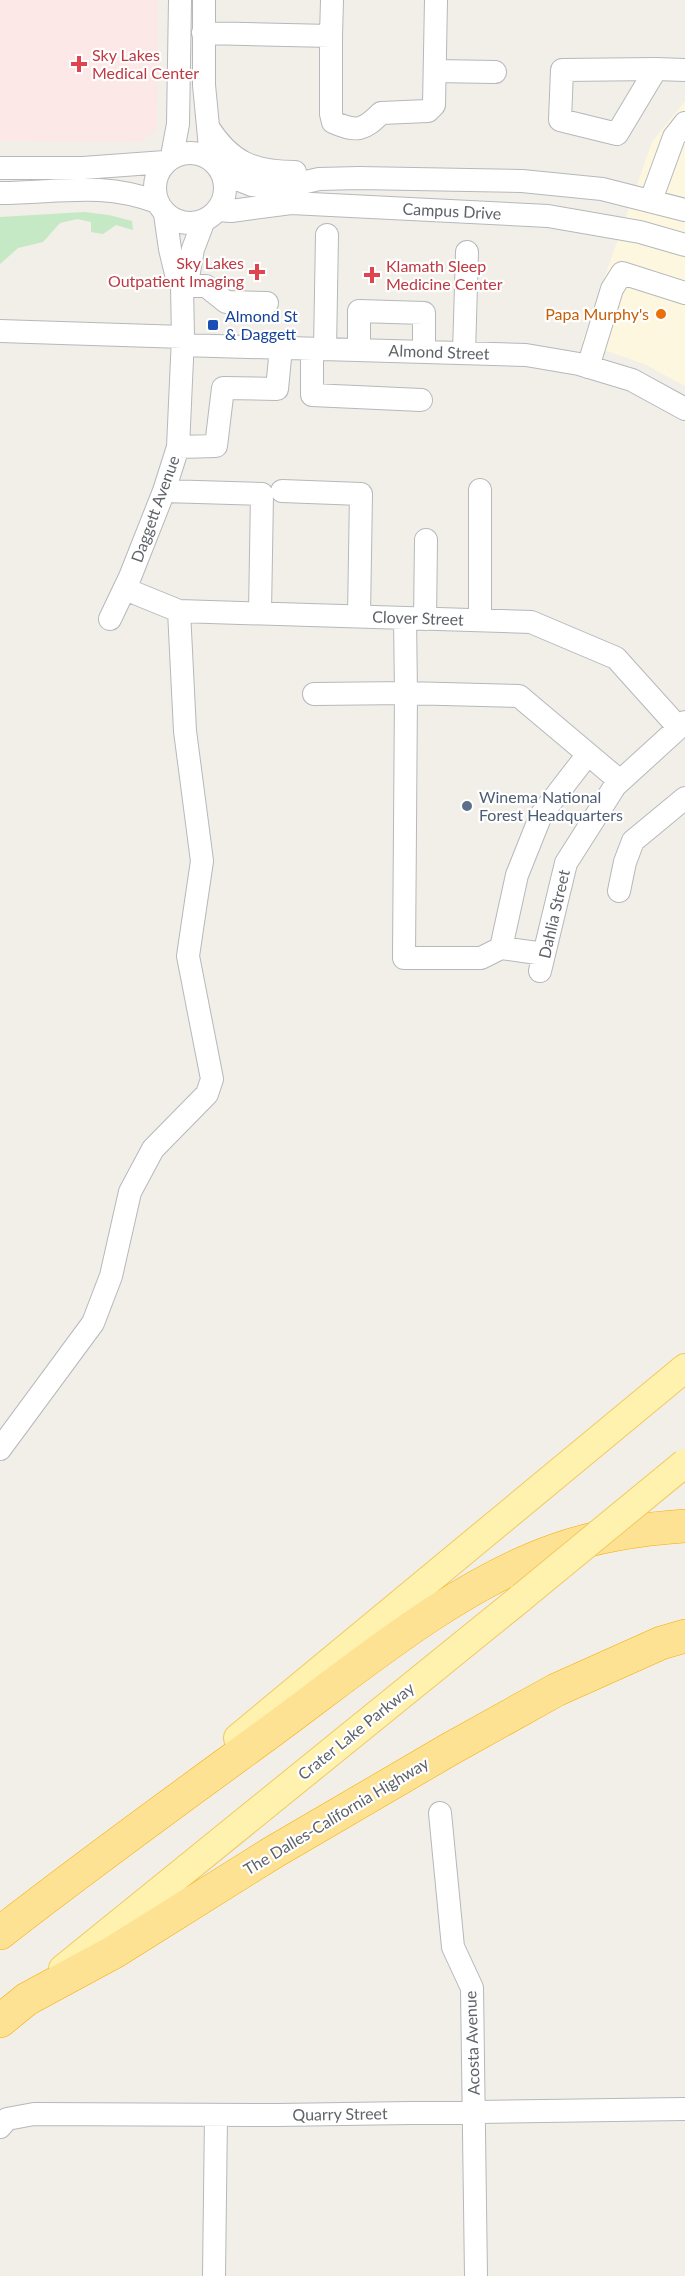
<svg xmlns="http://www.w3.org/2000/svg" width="685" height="2276" font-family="Lato,sans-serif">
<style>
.commercial{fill:#fef7e0}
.medical{fill:#fce8e6}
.green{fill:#c5e8c5}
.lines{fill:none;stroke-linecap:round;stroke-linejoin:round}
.minor-casing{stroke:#b5b8bc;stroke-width:24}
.major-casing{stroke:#f2c960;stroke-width:30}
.highway-casing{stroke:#f9ab00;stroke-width:34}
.minor{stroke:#fff;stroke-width:22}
.major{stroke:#fff2af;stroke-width:28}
.highway{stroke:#fde293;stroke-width:33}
.major-bridge-casing{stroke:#f2c960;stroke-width:30;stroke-linecap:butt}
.major-bridge{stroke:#fff2af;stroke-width:28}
.health-dot{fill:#e0444e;stroke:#fff;stroke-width:2}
.food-dot{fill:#e8710a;stroke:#fff;stroke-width:2}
.transit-dot{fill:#1a4fb4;stroke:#fff;stroke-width:2}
.service-dot{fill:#5c6f8a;stroke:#fff;stroke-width:2}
.labels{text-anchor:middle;stroke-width:4.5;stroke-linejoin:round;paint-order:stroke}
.health-label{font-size:16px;fill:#be3a42;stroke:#fff;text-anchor:start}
.street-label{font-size:16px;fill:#5f6368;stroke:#fff}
.food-label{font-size:16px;fill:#c56008;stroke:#fff;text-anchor:end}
.transit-label{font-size:16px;fill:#164399;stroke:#fff;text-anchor:start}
.service-label{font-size:16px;fill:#4e5e75;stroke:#fff;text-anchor:start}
</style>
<rect width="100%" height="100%" fill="#f1efe8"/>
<path class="commercial" d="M685 101V386L644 364 582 342 652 142Z"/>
<path class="medical" d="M0 0H158L157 128 141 142 0 141Z"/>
<path class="green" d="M84 212 109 215 132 221 133 230 116 225 103 234 91 232V222L77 219 60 223 43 242 18 248 0 264V217Z"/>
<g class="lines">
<g class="minor-casing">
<path id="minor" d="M204 0V85L211 158
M203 33 331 36 332 0
M331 36V114L333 122C357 133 364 130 381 113L428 111 434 105 436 0
M656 69 617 134 560 120 562 70 656 69 685 70
M435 71 495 72
M208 127C230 162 253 172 295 172
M155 188a35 35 0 1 1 70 0a35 35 0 1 1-70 0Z
M172 156 178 124 180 0
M0 168H83L165 162
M222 173 252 185 264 186 293 185 319 179 359 178 522 181 602 189 685 210
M0 193C57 193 101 181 157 202
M651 200 674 137 685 123
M217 210 231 211 291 203 548 216 640 232 685 245
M182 286H206L226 302 267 303
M182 286 189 272 193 249 204 220
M0 331 183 337
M182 345 526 355 579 364 632 380 685 409
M312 349V395L421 400
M325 349 327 235
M359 350V311L424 313V352
M464 353 467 252
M588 367 612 289 622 273 685 293
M178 447 216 446 223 388 277 389 281 348
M480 490V620
M164 491 262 494 260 613
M282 491 361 494 359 616
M125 589 179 611 531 622 616 658 678 727
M405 618 406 693 404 958H481L501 948 517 875 541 815 588 754
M110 619 130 577 164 491 178 447 183 337 182 286 176 274 170 249 165 214
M425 619 426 540
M314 694 406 693 519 696 620 781
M619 891 625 862 633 841 685 798
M501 948 544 954
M540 971 566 863 615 786 685 722
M0 1449 93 1323 111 1276 130 1192 153 1149 207 1094 212 1079 188 956 202 861 185 731 179 611
M440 1813 453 1947 472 1988 476 2276
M0 2127 7 2119 34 2114 277 2115 685 2109
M214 2276 216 2115"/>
</g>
<g class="major-casing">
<path id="major" d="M238 1738 685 1368
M63 1969 522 1597"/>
</g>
<g class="highway-casing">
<path id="highway" d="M0 1933C87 1865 177 1800 266 1735 354 1671 453 1586 556 1550 598 1535 641 1529 685 1526
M0 2021 27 1999 114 1952 272 1853 450 1749 556 1690 661 1643 685 1636"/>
</g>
<use href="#minor" class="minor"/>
<use href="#major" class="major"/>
<use href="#highway" class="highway"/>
<g class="major-bridge-casing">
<path id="major-bridge" d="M522 1597 685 1463"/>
</g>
<use href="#major-bridge" class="major-bridge"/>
</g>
<g class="health-dot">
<path d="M76 55h6v6h6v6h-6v6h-6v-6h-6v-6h6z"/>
<path d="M254 263h6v6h6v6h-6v6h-6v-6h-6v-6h6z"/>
<path d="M369 266h6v6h6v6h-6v6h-6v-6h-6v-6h6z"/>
</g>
<circle class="food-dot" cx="661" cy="314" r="6"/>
<rect class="transit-dot" x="207" y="319" width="12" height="12" rx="3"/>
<circle class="service-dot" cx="467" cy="806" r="6"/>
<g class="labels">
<g class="health-label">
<text x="92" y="61">Sky Lakes<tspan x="92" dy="18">Medical Center</tspan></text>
<text x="244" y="269" text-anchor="end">Sky Lakes<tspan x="244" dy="18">Outpatient Imaging</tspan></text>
<text x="386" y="272">Klamath Sleep<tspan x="386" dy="18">Medicine Center</tspan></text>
</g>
<g class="street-label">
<text transform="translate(452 211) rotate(3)" y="6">Campus Drive</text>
<text transform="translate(439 352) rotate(2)" y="6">Almond Street</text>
<text transform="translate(155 509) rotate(-70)" y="6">Daggett Avenue</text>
<text transform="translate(418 618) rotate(2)" y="6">Clover Street</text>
<text transform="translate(554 914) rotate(-77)" y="6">Dahlia Street</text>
<text transform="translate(356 1731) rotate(-39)" y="6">Crater Lake Parkway</text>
<text transform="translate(336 1816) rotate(-31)" y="6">The Dalles-California Highway</text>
<text transform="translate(472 2043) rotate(-92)" y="6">Acosta Avenue</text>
<text transform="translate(340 2114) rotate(-1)" y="6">Quarry Street</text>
</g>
<g class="food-label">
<text x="649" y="320">Papa Murphy's</text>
</g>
<g class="transit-label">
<text x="225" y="322">Almond St<tspan x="225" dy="18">&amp; Daggett</tspan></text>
</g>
<g class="service-label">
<text x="479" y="803">Winema National<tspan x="479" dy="18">Forest Headquarters</tspan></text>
</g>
</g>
</svg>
